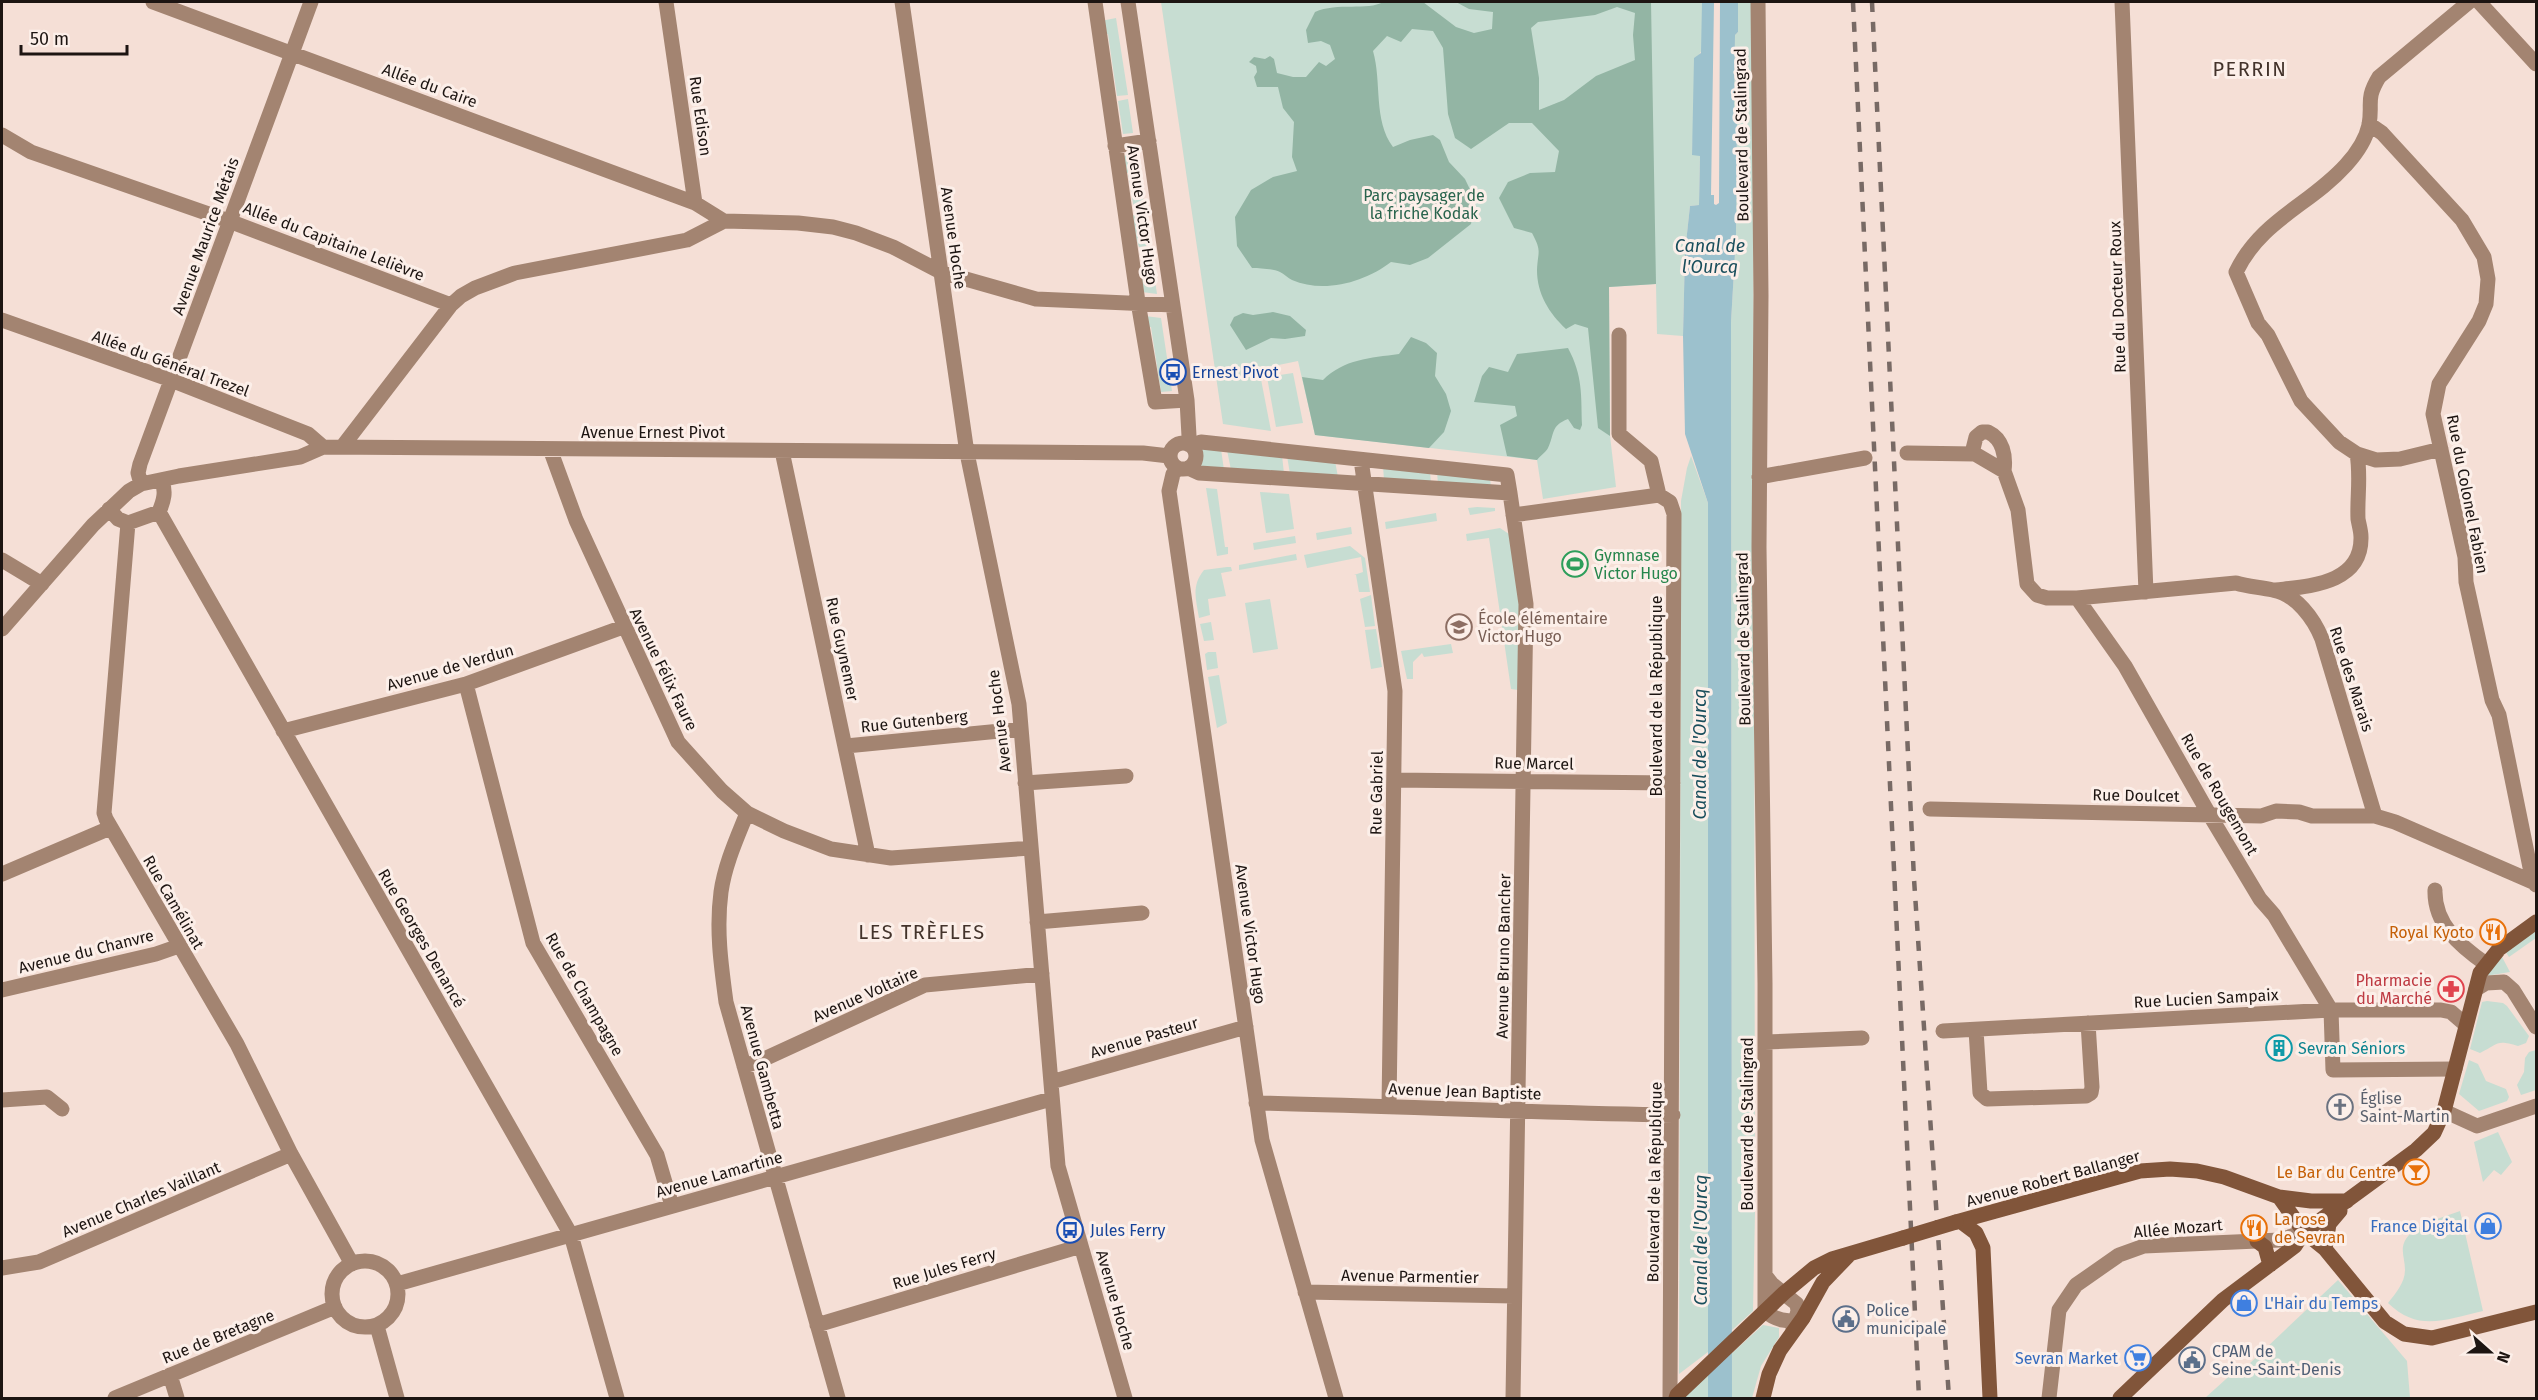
<svg xmlns="http://www.w3.org/2000/svg" width="2538" height="1400" font-family="'Fira Sans',sans-serif">
<style>
.green{fill:#c7ddd2}
.forest{fill:#93b5a4;fill-rule:evenodd}
.water{fill:#9cc1cd}
.lines{fill:none;stroke-linecap:round;stroke-linejoin:round}
.street{stroke:#a38471;stroke-width:15}
.secondary{stroke:#81553a;stroke-width:15}
.rail{stroke:#786a65;stroke-width:4.5;stroke-dasharray:10 10;stroke-linecap:butt}
.secondary-bridge{stroke:#81553a;stroke-width:15}
.labels{text-anchor:middle;stroke-width:6;stroke-linejoin:round;paint-order:stroke}
.street-label{font-size:16px;fill:#1d1512;stroke:#fcefe9}
.park-label{font-size:16px;fill:#29644d;stroke:#fcefe9}
.transit-label{font-size:16px;fill:#164399;stroke:#fcefe9;text-anchor:start}
.leisure-label{font-size:16px;fill:#27864d;stroke:#fcefe9;text-anchor:start}
.education-label{font-size:16px;fill:#785e54;stroke:#fcefe9;text-anchor:start}
.food-label{font-size:16px;fill:#c56008;stroke:#fcefe9;text-anchor:end}
.health-label{font-size:16px;fill:#be3a42;stroke:#fcefe9;text-anchor:end}
.culture-label{font-size:16px;fill:#0d838f;stroke:#fcefe9;text-anchor:start}
.worship-label{font-size:16px;fill:#5b616d;stroke:#fcefe9;text-anchor:start}
.shop-label{font-size:16px;fill:#366cbe;stroke:#fcefe9;text-anchor:end}
.service-label{font-size:16px;fill:#4e5e75;stroke:#fcefe9;text-anchor:start}
.water-label{font-size:18px;font-style:italic;fill:#194e5c;stroke:#fcefe9}
.quarter-label{font-size:20px;letter-spacing:1.5px;fill:#43332b;stroke:#fcefe9}
</style>
<rect width="100%" height="100%" fill="#f5dfd6"/>
<path class="green" d="M1161 2H1702V50L1697 58 1692 155H1700L1699 205 1690 206 1685 252 1683 336 1657 334 1656 284 1609 287 1610 436 1616 487 1543 499 1537 460 1315 435 1298 361 1259 369 1271 431 1223 424Z
M1738 2H1753L1755 1212 1753 1311 1732 1330 1731 322 1736 236 1737 113 1734 110 1735 35 1738 32Z
M1116 18 1128 95 1117 96 1108 34H1103L1101 21Z
M1128 99 1133 133 1123 134 1118 101Z
M1137 154 1150 246 1139 247 1137 241 1134 242 1130 216 1135 215 1128 173H1124L1121 156Z
M1152 260 1157 294 1142 292 1139 273 1142 272 1141 262Z
M1145 316 1161 318 1172 391 1161 392 1151 327 1146 328Z
M1293 373 1303 423 1276 427 1267 377Z
M1201 448 1221 449 1224 470 1199 467Z
M1227 450 1282 455 1284 474 1231 470Z
M1287 456 1335 461 1338 477 1290 474Z
M1691 456 1708 503V1352L1679 1374 1681 501 1687 468Z
M1383 466 1430 472 1431 483 1384 480Z
M1437 472 1490 478 1491 487 1438 484Z
M1206 488 1217 489 1225 547H1228V554L1217 556Z
M1260 492 1289 494 1294 529 1266 533Z
M1477 507 1495 508V511L1470 515 1468 508Z
M1436 513 1437 521 1386 529 1385 522Z
M1351 527 1352 534 1317 540 1316 533Z
M1500 528 1509 534 1520 603 1518 690 1511 689 1489 538 1467 541 1466 534Z
M1295 536 1296 543 1254 550 1253 543Z
M1350 546 1365 558 1370 592H1359L1356 575H1354L1363 572 1361 557 1307 568 1304 555Z
M1296 554 1297 560 1239 570V565Z
M1227 567H1231L1232 571 1221 573 1226 596 1208 599 1210 615 1199 618C1196 599 1191 586 1204 570Z
M1371 595 1375 626 1365 627 1360 599Z
M1270 599 1278 649 1253 653 1245 603Z
M1211 622 1214 640 1204 641 1200 624Z
M1376 629 1382 667 1371 669 1365 630Z
M1451 644 1453 653 1424 657 1422 653 1413 662V679H1407L1401 651Z
M1208 652H1216L1218 668 1207 670 1205 654Z
M1219 675 1227 723 1217 728 1208 677Z
M2536 928V938L2509 957 2505 951Z
M2501 955 2510 972 2486 976Z
M2487 1001 2503 1003 2507 1006 2529 1036 2526 1043 2518 1046C2496 1039 2498 1044 2480 1053L2470 1049 2482 1002Z
M2536 1050V1090L2521 1095 2517 1085 2524 1072 2525 1058 2529 1052Z
M2469 1060 2478 1064 2486 1081 2506 1089 2509 1097 2507 1101 2479 1111 2459 1094Z
M2498 1132 2512 1162 2501 1175 2494 1170 2483 1182 2474 1142Z
M2460 1211 2483 1311C2446 1319 2419 1333 2388 1303 2395 1294 2405 1283 2405 1270 2405 1257 2398 1247 2409 1235 2421 1223 2444 1217 2460 1211Z
M2338 1280 2407 1361 2410 1398H2205L2236 1370 2248 1365Z
M1763 1325 1779 1328V1337L1761 1366 1752 1398H1732V1353Z
M1708 1375V1398H1683Z"/>
<path class="forest" d="M1383 2H1423L1456 27 1474 33 1492 29 1493 12 1469 9 1456 2H1651L1656 284 1609 287 1610 436 1598 428 1588 328 1575 324 1566 329C1549 313 1537 294 1537 270 1538 250 1542 252 1532 233L1514 228 1499 198 1508 182 1530 173 1555 172 1559 151 1532 123H1509L1471 149 1455 138 1448 114 1443 48 1433 31 1412 29 1401 42 1387 36 1373 51C1382 82 1373 120 1393 147L1410 140 1433 135 1440 140 1449 162 1465 179 1475 200 1471 224 1428 258 1410 265 1391 262C1365 282 1324 294 1292 280 1288 278 1284 274 1280 272 1272 268 1260 269 1252 268L1237 246 1235 217 1251 190 1273 177 1297 171 1292 157 1294 122 1283 108 1278 87H1257L1254 77 1257 72 1256 66 1249 62 1254 57 1265 59 1270 56 1274 59 1277 73 1293 77H1306L1319 62 1326 66 1335 59 1330 45 1321 41 1308 43 1306 30 1315 12C1337 2 1368 11 1383 2ZM1617 7 1635 13 1633 35 1635 60 1596 76 1564 100 1539 110V78L1531 28 1538 22 1595 15Z
M1273 312 1290 316 1306 330 1305 336 1285 339 1271 338 1246 350 1230 325 1234 317 1243 313 1253 315Z
M1411 337 1426 343 1437 353 1435 376 1446 394 1451 411 1444 432 1429 448 1315 435 1302 377 1323 380C1344 359 1370 358 1399 354Z
M1568 348C1583 376 1581 395 1582 425L1580 430 1574 428 1568 419C1550 426 1555 434 1548 448 1546 452 1540 456 1537 460L1507 456 1500 425 1517 416 1515 406 1474 402 1482 376 1489 367 1508 372 1517 354Z"/>
<path class="water" d="M1702 2H1714L1711 195H1714V204L1716 205 1719 203 1720 2H1738V32L1735 35 1734 109 1737 113 1736 236 1731 322 1732 1398H1708V503L1685 434 1683 336 1685 252 1690 206 1699 205 1700 156 1692 155 1694 58 1701 53Z"/>
<g class="lines">
<path class="street" d="M153 2 695 203
M666 2 695 203 724 221
M902 2 967 453 1019 704 1058 1166 1125 1398
M1095 2 1138 302 1155 402 1187 400
M1128 2 1187 400 1189 436 1187 444
M1758 2 1761 295 1759 547 1765 983V1311C1776 1321 1790 1323 1803 1318
M2122 2 2146 592
M2479 2 2536 64
M2369 124 2382 133 2462 220 2484 257 2488 279 2486 304 2479 321 2439 384 2433 414 2465 557 2466 582 2492 700 2499 715 2533 882 2536 885
M2 135 31 152 229 221 451 305
M1115 146 1149 141
M2 320 171 380 308 434 323 447
M1619 335V434L1651 461 1659 495
M1982 432H1988C2003 439 2006 456 2004 471L1975 454 1973 449 1976 437Z
M1170 456a13 13 0 1 1 26 0a13 13 0 1 1-26 0Z
M1191 446 1201 442 1507 475 1510 493
M342 447 451 305 461 296 475 288 515 273 687 240 724 221 798 223 833 227 856 233 893 247 941 272 1036 299 1173 305
M550 449 576 520 678 742 722 791 747 813 784 831 831 849 891 858 1031 848
M2441 449 2400 459 2376 460 2357 454 2339 442 2301 401 2268 335 2258 323 2236 272C2261 220 2310 205 2346 165 2356 154 2366 139 2369 125 2373 103 2365 100 2379 77L2469 2
M782 451 868 855
M1907 453 1975 454
M1361 460 1395 691 1389 1106
M1178 468 1173 474 1169 491 1262 1140 1336 1398
M1188 468 1199 473 1510 493 1526 604 1513 1398
M2004 471 2018 510 2027 584 2037 595 2047 598H2077L2236 583C2249 587 2261 587 2273 590 2296 594 2314 619 2322 639L2375 816
M1759 477 1865 458
M141 484 138 473 140 464 311 2
M109 509 118 519 128 523 159 512C164 500 166 492 162 480
M159 512 571 1235 617 1398
M1513 515 1659 495 1670 502 1674 514 1670 1398
M128 523 104 813 106 819 237 1044 291 1154 352 1264
M2 560 42 584
M2276 590C2309 586 2362 584 2361 537 2361 531 2359 525 2358 519 2357 497 2361 476 2357 454
M2077 598 2125 666 2209 814 2260 899 2274 915 2331 1010 2333 1070 2455 1069
M2 629 93 525 129 491 141 484 179 476 300 457 323 447 1143 453 1169 456
M466 684 533 943 657 1155 672 1206
M283 731 466 684 623 627
M846 746 1021 729
M1394 780 1673 783
M1025 783 1126 776
M1930 809 2261 816 2276 811 2299 812 2312 816H2375L2395 822 2533 882
M747 813C737 838 725 864 721 892 716 929 721 965 726 1002L838 1398
M2 874 110 828
M2435 890C2434 924 2460 946 2486 964
M1037 922 1142 913
M2476 989 2486 983 2504 982 2513 990 2536 1027
M2 990 156 954 179 946
M1976 1030 1980 1093 1987 1099 2086 1096 2091 1093 2092 1087 2088 1023
M1943 1031 2331 1010H2441L2451 1012 2466 1025
M1765 1042 1862 1038
M744 1066 760 1061 925 985 1042 974
M1051 1082 1246 1027
M2 1100 47 1097 62 1109
M1256 1103C1395 1106 1534 1113 1673 1115
M2444 1111 2477 1126 2536 1106
M332 1294a33 33 0 1 1 66 0a33 33 0 1 1-66 0Z
M2 1268 39 1262 291 1154
M1765 1275 1772 1284 1797 1304 1798 1311 1793 1328
M397 1284 1051 1099
M1305 1292 1514 1296
M817 1325 1081 1246
M377 1326 397 1398
M170 1375 177 1398
M115 1398 335 1307
M2049 1398 2059 1310 2076 1285 2119 1255 2144 1246 2280 1240 2304 1232"/>
<path class="secondary" d="M2279 1197 2311 1201H2347
M1960 1221 1976 1233 1983 1248 1990 1398
M1956 1222 2140 1171 2170 1169 2197 1171 2224 1177 2279 1197 2304 1232 2325 1249 2385 1322 2404 1334 2432 1338 2536 1312
M2257 1241 2265 1247 2270 1265
M2325 1249 2329 1224 2340 1211
M1676 1398 1677 1395 1784 1293 1814 1268 1832 1259 1903 1238
M1763 1398 1769 1374 1780 1350 1803 1318 1823 1282 1848 1256
M2120 1398 2223 1300 2295 1246 2304 1232 2416 1150 2434 1133 2444 1111 2480 973 2499 949 2536 922"/>
<path class="rail" d="M1853 2 1919 1398
M1872 2 1914 879 1949 1398"/>
<path class="secondary-bridge" d="M1903 1238 1956 1222"/>
</g>
<defs>
<g id="bus-ring" transform="scale(1.35)"><circle r="9.5" fill="#fcefe9" stroke="#1a4fb4" stroke-width="1.5"/><path d="M-5-6H5V4H4V6H2V4H-2V6H-4V4H-5ZM-3.5-4V0h7V-4ZM-3.5 1.2v1.5H-2V1.2ZM2 1.2v1.5H3.5V1.2Z" fill="#1a4fb4"/></g>
<g id="stadium-ring" transform="scale(1.35)"><circle r="9.5" fill="#fcefe9" stroke="#2e9e5b" stroke-width="1.5"/><path d="M0-5a6.5 5 0 1 0 0 10a6.5 5 0 1 0 0-10ZM-3.5-1.8h7v3.6h-7Z" fill="#2e9e5b"/></g>
<g id="school-ring" transform="scale(1.35)"><circle r="9.5" fill="#fcefe9" stroke="#8d6e63" stroke-width="1.5"/><path d="M0-5L7-2L0 1L-7-2ZM-4 1L0 2.5L4 1V4Q0 6-4 4Z" fill="#8d6e63"/></g>
<g id="restaurant-ring" transform="scale(1.35)"><circle r="9.5" fill="#fcefe9" stroke="#e8710a" stroke-width="1.5"/><path d="M-5-6h1v4h1v-4h1v4h1v-4h1v5L-1.5 .5V6h-2V.5L-5-1ZM5-6V6H3V1.5H1.5Q1.5-4 5-6Z" fill="#e8710a"/></g>
<g id="pharmacy-ring" transform="scale(1.35)"><circle r="9.5" fill="#fcefe9" stroke="#e0444e" stroke-width="1.5"/><path d="M-2-6h4v4h4v4h-4v4h-4v-4h-4v-4h4Z" fill="#e0444e"/></g>
<g id="building-ring" transform="scale(1.35)"><circle r="9.5" fill="#fcefe9" stroke="#0f9aa8" stroke-width="1.5"/><path d="M-4-6H4V6H1V3H-1V6H-4ZM-2.5-4.3h1.7v1.8h-1.7ZM.8-4.3h1.7v1.8H.8ZM-2.5-1h1.7V.8h-1.7ZM.8-1h1.7V.8H.8Z" fill="#0f9aa8"/></g>
<g id="church-ring" transform="scale(1.35)"><circle r="9.5" fill="#fcefe9" stroke="#6b7280" stroke-width="1.5"/><path d="M-1.2-6h2.4v3.5h3.3v2.4h-3.3V6h-2.4V-.1h-3.3v-2.4h3.3Z" fill="#6b7280"/></g>
<g id="bar-ring" transform="scale(1.35)"><circle r="9.5" fill="#fcefe9" stroke="#e8710a" stroke-width="1.5"/><path d="M-6-5H6L.8 .8V4.5H3.5V6h-7V4.5H-.8V.8Z" fill="#e8710a"/></g>
<g id="shop-ring" transform="scale(1.35)"><circle r="9.5" fill="#fcefe9" stroke="#3f7fe0" stroke-width="1.5"/><path d="M-5-2.5h2.3a2.7 3.5 0 0 1 5.4 0H5L5.5 6h-11ZM-1.5-2.5h3a1.5 2.3 0 0 0-3 0Z" fill="#3f7fe0"/></g>
<g id="civic-ring" transform="scale(1.35)"><circle r="9.5" fill="#fcefe9" stroke="#5c6f8a" stroke-width="1.5"/><path d="M-.6-6.5H3V-4.5H.6V-3L4-1V1h2V6H-6V1h2V-1L-.6-3ZM-1.2 2.5V6h2.4V2.5Z" fill="#5c6f8a"/></g>
<g id="supermarket-ring" transform="scale(1.35)"><circle r="9.5" fill="#fcefe9" stroke="#3f7fe0" stroke-width="1.5"/><path d="M-6-5.5h2.5l.6 2H6L4.5 2H-2.5L-4.4-4H-6ZM-1.5 3.2a1.3 1.3 0 1 0 .1 0ZM3 3.2a1.3 1.3 0 1 0 .1 0Z" fill="#3f7fe0"/></g>
</defs>
<g fill-rule="evenodd">
<use href="#bus-ring" x="1173" y="372"/>
<use href="#stadium-ring" x="1575" y="564"/>
<use href="#school-ring" x="1459" y="627"/>
<use href="#restaurant-ring" x="2493" y="932"/>
<use href="#pharmacy-ring" x="2451" y="989"/>
<use href="#building-ring" x="2279" y="1048"/>
<use href="#church-ring" x="2340" y="1107"/>
<use href="#bar-ring" x="2416" y="1172"/>
<use href="#shop-ring" x="2488" y="1226"/>
<use href="#restaurant-ring" x="2254" y="1228"/>
<use href="#bus-ring" x="1070" y="1230"/>
<use href="#shop-ring" x="2244" y="1303"/>
<use href="#civic-ring" x="1846" y="1319"/>
<use href="#supermarket-ring" x="2138" y="1358"/>
<use href="#civic-ring" x="2192" y="1360"/>
</g>
<g class="labels">
<g class="street-label">
<text transform="translate(430 85) rotate(20)" y="6">Allée du Caire</text>
<text transform="translate(701 116) rotate(82)" y="6">Rue Edison</text>
<text transform="translate(1741 135) rotate(-91)" y="6">Boulevard de Stalingrad</text>
<text transform="translate(1143 215) rotate(82)" y="6">Avenue Victor Hugo</text>
<text transform="translate(205 236) rotate(-70)" y="6">Avenue Maurice Métais</text>
<text transform="translate(954 238) rotate(82)" y="6">Avenue Hoche</text>
<text transform="translate(334 241) rotate(21)" y="6">Allée du Capitaine Lelièvre</text>
<text transform="translate(2117 297) rotate(-92)" y="6">Rue du Docteur Roux</text>
<text transform="translate(171 363) rotate(20)" y="6">Allée du Général Trezel</text>
<text x="653" y="438">Avenue Ernest Pivot</text>
<text transform="translate(2468 494) rotate(79)" y="6">Rue du Colonel Fabien</text>
<text transform="translate(1743 639) rotate(-91)" y="6">Boulevard de Stalingrad</text>
<text transform="translate(843 649) rotate(78)" y="6">Rue Guynemer</text>
<text transform="translate(450 667) rotate(-16)" y="6">Avenue de Verdun</text>
<text transform="translate(664 669) rotate(64)" y="6">Avenue Félix Faure</text>
<text transform="translate(2352 679) rotate(72)" y="6">Rue des Marais</text>
<text transform="translate(1656 696) rotate(-90)" y="6">Boulevard de la République</text>
<text transform="translate(914 721) rotate(-6)" y="6">Rue Gutenberg</text>
<text transform="translate(999 721) rotate(-97)" y="6">Avenue Hoche</text>
<text transform="translate(1534 763) rotate(1)" y="6">Rue Marcel</text>
<text transform="translate(1376 793) rotate(-89)" y="6">Rue Gabriel</text>
<text transform="translate(2220 794) rotate(60)" y="6">Rue de Rougemont</text>
<text transform="translate(2136 795) rotate(1)" y="6">Rue Doulcet</text>
<text transform="translate(174 902) rotate(60)" y="6">Rue Camélinat</text>
<text transform="translate(1251 934) rotate(82)" y="6">Avenue Victor Hugo</text>
<text transform="translate(422 938) rotate(60)" y="6">Rue Georges Denancé</text>
<text transform="translate(86 951) rotate(-14)" y="6">Avenue du Chanvre</text>
<text transform="translate(1503 956) rotate(-89)" y="6">Avenue Bruno Bancher</text>
<text transform="translate(585 994) rotate(60)" y="6">Rue de Champagne</text>
<text transform="translate(865 994) rotate(-24)" y="6">Avenue Voltaire</text>
<text transform="translate(2206 998) rotate(-3)" y="6">Rue Lucien Sampaix</text>
<text transform="translate(1144 1037) rotate(-16)" y="6">Avenue Pasteur</text>
<text transform="translate(763 1067) rotate(75)" y="6">Avenue Gambetta</text>
<text transform="translate(1465 1091) rotate(2)" y="6">Avenue Jean Baptiste</text>
<text transform="translate(1747 1124) rotate(-90)" y="6">Boulevard de Stalingrad</text>
<text transform="translate(719 1174) rotate(-16)" y="6">Avenue Lamartine</text>
<text transform="translate(2053 1178) rotate(-15)" y="6">Avenue Robert Ballanger</text>
<text transform="translate(1654 1182) rotate(-89)" y="6">Boulevard de la République</text>
<text transform="translate(141 1199) rotate(-23)" y="6">Avenue Charles Vaillant</text>
<text transform="translate(2178 1228) rotate(-5)" y="6">Allée Mozart</text>
<text transform="translate(944 1268) rotate(-17)" y="6">Rue Jules Ferry</text>
<text transform="translate(1410 1276) rotate(1)" y="6">Avenue Parmentier</text>
<text transform="translate(1116 1300) rotate(74)" y="6">Avenue Hoche</text>
<text transform="translate(218 1336) rotate(-22)" y="6">Rue de Bretagne</text>
</g>
<g class="park-label">
<text x="1424" y="201">Parc paysager de<tspan x="1424" dy="18">la friche Kodak</tspan></text>
</g>
<g class="transit-label">
<text x="1192" y="378">Ernest Pivot</text>
<text x="1090" y="1236">Jules Ferry</text>
</g>
<g class="leisure-label">
<text x="1594" y="561">Gymnase<tspan x="1594" dy="18">Victor Hugo</tspan></text>
</g>
<g class="education-label">
<text x="1478" y="624">École élémentaire<tspan x="1478" dy="18">Victor Hugo</tspan></text>
</g>
<g class="food-label">
<text x="2474" y="938">Royal Kyoto</text>
<text x="2396" y="1178">Le Bar du Centre</text>
<text x="2274" y="1225" text-anchor="start">La rose<tspan x="2274" dy="18">de Sevran</tspan></text>
</g>
<g class="health-label">
<text x="2432" y="986">Pharmacie<tspan x="2432" dy="18">du Marché</tspan></text>
</g>
<g class="culture-label">
<text x="2298" y="1054">Sevran Séniors</text>
</g>
<g class="worship-label">
<text x="2360" y="1104">Église<tspan x="2360" dy="18">Saint-Martin</tspan></text>
</g>
<g class="shop-label">
<text x="2468" y="1232">France Digital</text>
<text x="2264" y="1309" text-anchor="start">L'Hair du Temps</text>
<text x="2118" y="1364">Sevran Market</text>
</g>
<g class="service-label">
<text x="1866" y="1316">Police<tspan x="1866" dy="18">municipale</tspan></text>
<text x="2212" y="1357">CPAM de<tspan x="2212" dy="18">Seine-Saint-Denis</tspan></text>
</g>
<g class="water-label">
<text x="1710" y="252">Canal de<tspan x="1710" dy="21">l'Ourcq</tspan></text>
<text transform="translate(1700 754) rotate(-90)" y="6">Canal de l'Ourcq</text>
<text transform="translate(1701 1240) rotate(-90)" y="6">Canal de l'Ourcq</text>
</g>
<g class="quarter-label">
<text x="2250" y="76">PERRIN</text>
<text x="922" y="939">LES TRÈFLES</text>
</g>
</g>
<rect width="2538" height="1400" fill="none" stroke="#1d1512" stroke-width="6"/>
<g transform="translate(2490 1352) rotate(111)" stroke="#fcefe9" stroke-width="4.5" paint-order="stroke">
<path d="M0-4.5L10 22L0 15L-10 22Z" fill="#1d1512"/>
<text y="-9" font-size="16" font-weight="bold" text-anchor="middle" fill="#1d1512">N</text>
</g>
<path d="M21 45v9h106v-9" fill="none" stroke="#1d1512" stroke-width="3"/>
<text x="30" y="45" font-size="18" fill="#1d1512" stroke="#fcefe9" stroke-width="4.5" paint-order="stroke">50 m</text>
</svg>
